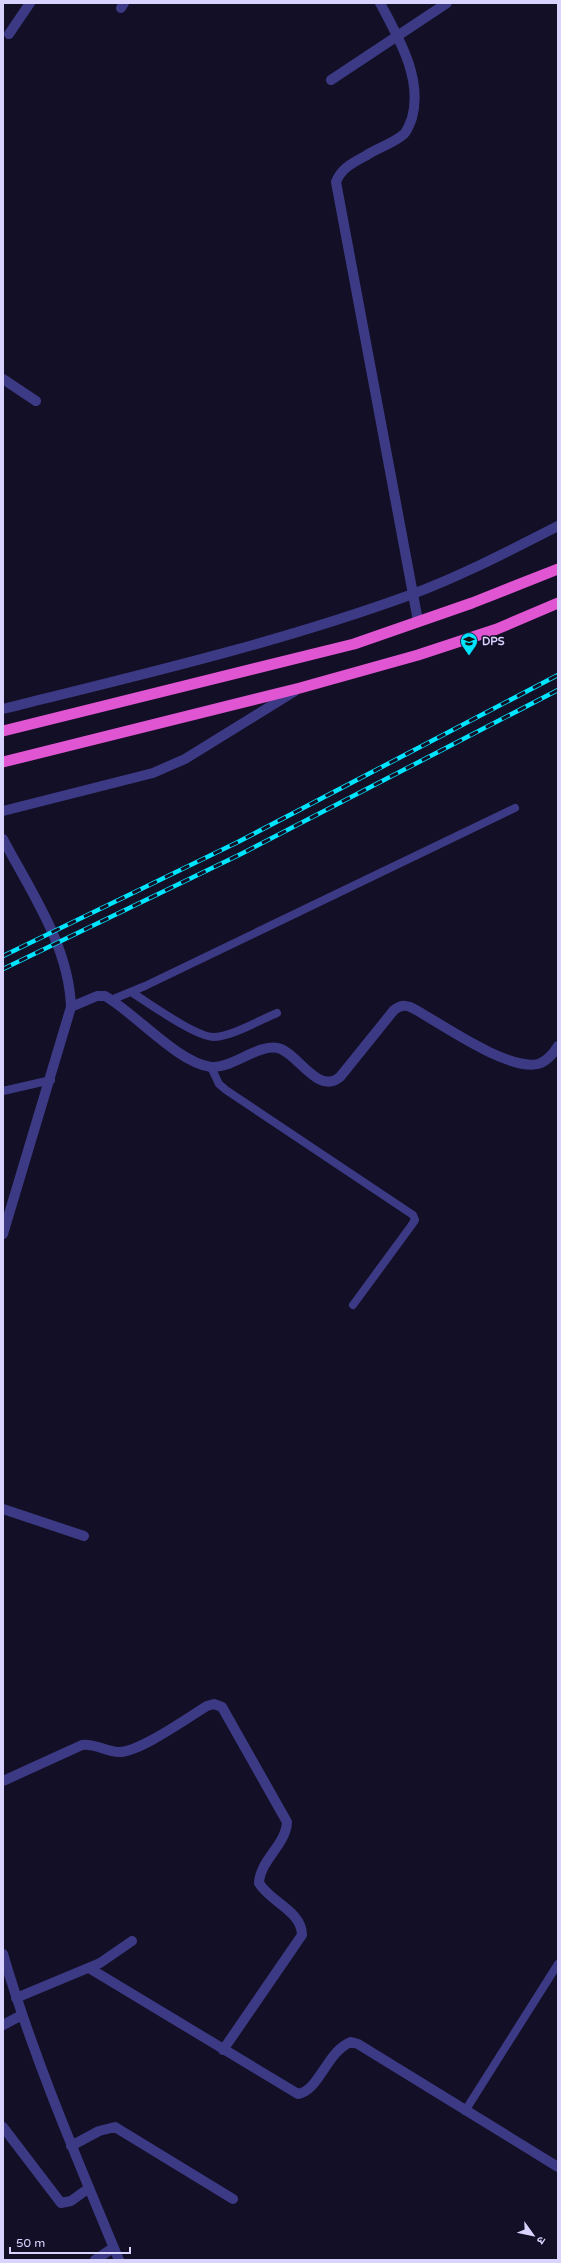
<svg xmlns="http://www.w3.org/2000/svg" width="561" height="2263" font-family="'Varela Round','Noto Sans Devanagari',sans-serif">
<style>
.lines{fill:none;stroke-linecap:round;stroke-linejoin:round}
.service{stroke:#3d3a85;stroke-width:8}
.minor{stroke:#3d3a85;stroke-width:10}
.tertiary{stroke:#3d3a85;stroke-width:10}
.trunk{stroke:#e055d1;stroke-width:11}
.rail-casing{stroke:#00e5ff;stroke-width:4.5}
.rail{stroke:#130f26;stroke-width:3;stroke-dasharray:9;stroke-linecap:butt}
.labels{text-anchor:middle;stroke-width:3;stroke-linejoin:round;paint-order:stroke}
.poi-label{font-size:11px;font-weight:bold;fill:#d9d4ff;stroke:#130f26;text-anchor:start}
</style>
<rect width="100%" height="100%" fill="#130f26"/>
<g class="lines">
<path class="service" d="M131 992C149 1003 194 1036 213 1037 231 1037 260 1020 277 1013
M111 1000 145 986 515 808
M211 1067 219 1084 226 1090 413 1215 415 1220 411 1226 353 1305
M3 1091 51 1080
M465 2111 558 1964"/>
<path class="minor" d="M380 3C398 37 423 78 412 118 410 123 408 130 404 134 394 143 378 148 367 155 354 162 341 168 336 182L418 621
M121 8 124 3
M9 34 30 3
M331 80 447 3
M3 379 36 401
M3 839C31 892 69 946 71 1007L3 1234
M71 1007 97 996H105C135 1013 178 1063 211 1067 232 1069 261 1041 281 1049 299 1056 319 1095 340 1077L394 1010C402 1004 408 1005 416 1010 443 1025 508 1071 538 1064 546 1062 554 1053 558 1046
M3 1509 84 1536
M3 1781 82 1745C95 1743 106 1752 119 1752 140 1752 187 1718 207 1706L214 1704 222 1707 287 1822C286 1845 260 1860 259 1883 270 1902 302 1911 302 1935L223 2050
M3 1954C34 2059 77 2159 119 2260
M89 1968 298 2094C319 2091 327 2051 351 2042L358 2044 558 2167
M16 1998 100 1963 132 1941
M3 2025 22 2015
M3 2127 61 2203 71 2201 89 2188
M71 2146 99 2131 115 2127 233 2199
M95 2260 113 2248"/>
<path class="tertiary" d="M3 709C140 675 278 643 410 595 461 576 509 551 558 526
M3 811 153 773 185 759 295 691"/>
<path class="trunk" d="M3 731 354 644 472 603 558 569
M3 762 300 688 418 655 497 629 558 603"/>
<g class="rail-casing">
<path id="rail" d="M3 956 238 842 558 675
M3 969 241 854 558 690"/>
</g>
<use href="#rail" class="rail"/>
</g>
<defs>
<g id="school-pin" transform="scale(0.9)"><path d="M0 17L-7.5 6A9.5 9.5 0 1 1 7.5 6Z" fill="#00e5ff" stroke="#130f26"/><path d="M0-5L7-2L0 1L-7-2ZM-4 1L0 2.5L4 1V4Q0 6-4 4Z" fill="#111"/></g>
</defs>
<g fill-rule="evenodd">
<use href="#school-pin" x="469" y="641"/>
</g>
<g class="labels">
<g class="poi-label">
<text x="482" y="645">DPS</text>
</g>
</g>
<rect width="561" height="2263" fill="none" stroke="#d9d4ff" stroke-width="8"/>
<g transform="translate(533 2235) rotate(123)" stroke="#130f26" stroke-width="3" paint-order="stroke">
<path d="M0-3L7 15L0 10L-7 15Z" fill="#d9d4ff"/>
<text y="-6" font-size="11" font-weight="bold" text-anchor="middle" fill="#d9d4ff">उ</text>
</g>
<path d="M10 2247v6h120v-6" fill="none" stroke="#d9d4ff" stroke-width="2"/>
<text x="16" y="2247" font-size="12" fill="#d9d4ff" stroke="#130f26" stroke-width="3" paint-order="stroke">50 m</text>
</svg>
